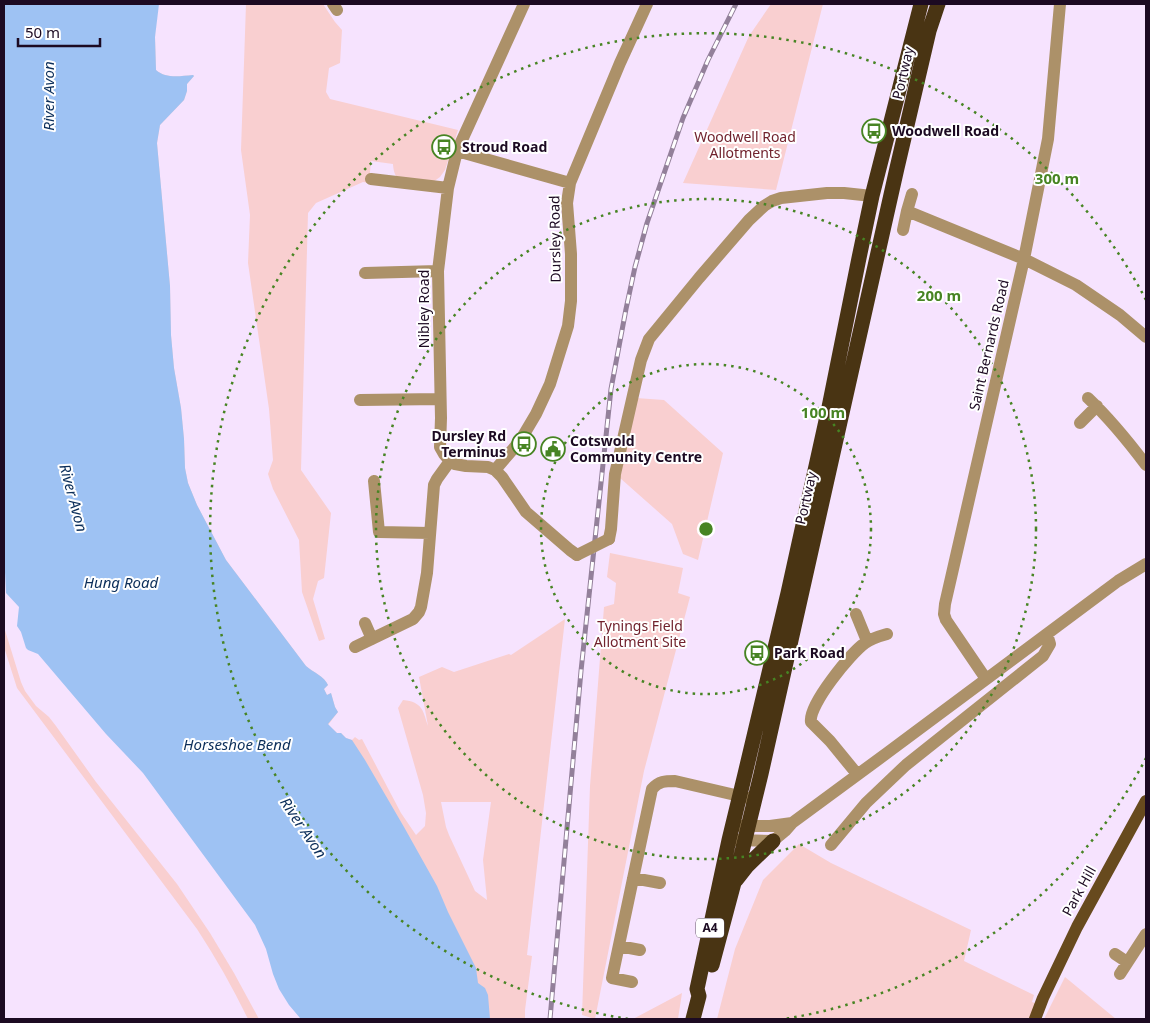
<svg xmlns="http://www.w3.org/2000/svg" width="1150" height="1023" font-family="'Noto Sans',sans-serif">
<style>
.green{fill:#f9cfd0;fill-rule:evenodd}
.water{fill:#9ec2f3}
.lines{fill:none;stroke-linecap:round;stroke-linejoin:round}
.minor{stroke:#ac9169;stroke-width:12}
.major{stroke:#674a1e;stroke-width:12}
.highway{stroke:#493413;stroke-width:15}
.rail-casing{stroke:#93809a;stroke-width:5}
.rail{stroke:#fff;stroke-width:3;stroke-dasharray:9;stroke-linecap:butt}
.minor-bridge{stroke:#ac9169;stroke-width:12}
.ring{fill:none;stroke:#478423;stroke-width:2.5;stroke-dasharray:2.5 5}
.labels{text-anchor:middle;stroke-width:4;stroke-linejoin:round;paint-order:stroke}
.shield{fill:#fff;stroke:#605464;stroke-width:1}
.shield-label{font-size:12px;font-weight:bold;fill:#1c0a22}
.street-label{font-size:14px;fill:#1c0a22;stroke:#fff}
.poi-label{font-size:14px;font-weight:bold;fill:#1c0a22;stroke:#fff;text-anchor:start}
.park-label{font-size:14px;fill:#71222d;stroke:#fff}
.water-label{font-size:15px;font-style:italic;fill:#0b2e5a;stroke:#fff}
.centre{fill:#478423;stroke:#fff;stroke-width:2.5}
.ring-label{font-size:15px;text-anchor:middle;font-weight:bold;fill:#478423;stroke:#fff;stroke-width:4;stroke-linejoin:round;paint-order:stroke}
</style>
<rect width="100%" height="100%" fill="#f6e3fe"/>
<path class="green" d="M159 4 155 37 156 70C166 79 180 76 193 75L194 76 187 84V91L184 100 160 125 157 143 170 286 171 335 174 368 181 408 184 439 185 468 188 483 197 505 226 560 306 666C313 672 325 677 328 685L324 689 327 695 331 693 335 707 338 712 328 725 337 733H341L346 738 352 740 355 737 359 740 362 739 401 813 416 835 425 826 426 813 423 795 398 708 403 700C423 702 423 711 428 726L419 677 442 667 454 672 509 654 511 655 565 619 527 955 532 956 525 1010V1019H428L98 491ZM441 802H491L483 860 487 900 475 891 449 835 446 827Z
M246 4H323L335 22 342 30 340 63 329 68 326 92 330 99 458 130 445 170 440 177 433 182C425 181 401 181 396 176 394 173 393 167 393 164L371 161 369 183 363 182 316 203 308 213 301 470 331 513 324 578 318 581 313 599 325 639 319 641 302 592 299 540 273 489 268 474 273 460 269 409 248 263 250 215 241 150Z
M771 4H823L776 190 683 183 749 36Z
M636 398 664 400 723 453 698 560 683 554 672 524 620 478Z
M610 553 683 568 678 593 690 597 644 771 595 1019 582 1015 590 786 604 607 614 604 616 583 607 577Z
M4 627 21 682 25 691 36 706 49 717 56 726 96 782 177 884 210 933 234 973 259 1019H248C233 988 216 958 197 929L17 688 4 647Z
M799 844 831 863 971 930 964 961 1034 995 1032 1002 1038 1004 1033 1019H717L735 949 763 880Z
M1065 977 1116 1019H1044Z
M682 993 678 1019H633Z"/>
<path class="water" d="M4 4H159L155 37 156 70C166 79 180 76 193 75L194 76 187 84V91L184 100 160 125 157 143 170 286 171 335 174 368 181 408 184 439 185 468 188 483 197 505 226 560 306 666C313 672 325 677 328 685L324 689 327 695 331 693 335 707 338 712 328 724 337 733H341L346 738 352 740 365 760 404 827 437 886 448 912 476 968 478 983 485 988 488 995 490 1019H300V1018L289 1005 279 989 273 974 266 949 255 925 143 773 106 734 38 654 28 650 26 648 21 632 17 626 19 607 6 593 4 551 5 430 4 416Z"/>
<g class="lines">
<path class="minor" d="M333 4 337 10
M524 4 457 151 448 188 438 271 441 418 440 447 444 454 450 461 455 464 466 466 488 467 495 470 502 477 526 512 570 550 577 555
M457 151 570 183
M371 179 448 188
M912 194 907 211 1024 259 1076 285 1120 315 1146 337
M903 230 907 211
M365 273 438 271
M1088 398C1110 419 1128 441 1146 465
M360 400 440 399
M1080 423 1097 406
M495 470 520 441 536 414 550 384 568 326 571 301V254L567 203 570 183 620 63 647 4
M374 481 379 532 430 533
M609 539 611 529 615 474 641 360 649 339 699 278 749 220 764 206 772 201 781 198 827 193H844L872 196
M856 614 867 641
M365 623 372 639
M355 647 413 619 419 612 421 607 427 573 434 485 437 479 450 461
M986 679 946 620 944 614 945 604 1024 259 1048 139 1060 4
M857 774 830 741 811 722C808 705 851 653 865 643 872 638 880 636 887 634
M740 826H770L792 823
M736 840 773 841 785 831 792 823 887 753 1118 581 1146 564
M831 845 866 803 906 765 1043 656 1050 644 1047 634
M633 878 660 883
M619 946 640 950
M1115 954 1127 962
M1120 974 1146 934
M632 982 612 978 652 789C659 781 665 781 675 781L748 798"/>
<path class="major" d="M1035 1019 1043 998 1077 927 1146 801"/>
<path class="highway" d="M736 880 747 866 773 841
M712 965 739 864 761 774 897 168 929 31 938 4
M693 1019 699 996 697 989 729 840 745 774 788 593 829 407 859 258 872 196 921 4"/>
<g class="rail-casing">
<path id="rail" d="M550 1019 581 671 611 389 626 309 635 267 647 223 683 118 708 60 736 4"/>
</g>
<use href="#rail" class="rail"/>
<path class="minor-bridge" d="M577 555 609 539"/>
</g>
<g class="ring">
<circle cx="706" cy="529" r="165"/>
<circle cx="706" cy="529" r="330"/>
<path d="M1146 758A496 496 0 0 1 784 1019M628 1019A496 496 0 1 1 1146 300"/>
</g>
<defs>
<g id="bus-ring" transform="scale(1.25)"><circle r="9.5" fill="#fff" stroke="#478423" stroke-width="1.5"/><path d="M-5-6H5V4H4V6H2V4H-2V6H-4V4H-5ZM-3.5-4V0h7V-4ZM-3.5 1.2v1.5H-2V1.2ZM2 1.2v1.5H3.5V1.2Z" fill="#478423"/></g>
<g id="civic-ring" transform="scale(1.25)"><circle r="9.5" fill="#fff" stroke="#478423" stroke-width="1.5"/><path d="M-.6-6.5H3V-4.5H.6V-3L4-1V1h2V6H-6V1h2V-1L-.6-3ZM-1.2 2.5V6h2.4V2.5Z" fill="#478423"/></g>
</defs>
<g fill-rule="evenodd">
<use href="#bus-ring" x="874" y="131"/>
<use href="#bus-ring" x="444" y="147"/>
<use href="#bus-ring" x="524" y="444"/>
<use href="#civic-ring" x="553" y="449"/>
<use href="#bus-ring" x="757" y="653"/>
</g>
<g class="labels">
<rect class="shield" x="696" y="918.5" width="28" height="19" rx="4"/>
<g class="shield-label">
<text x="710" y="932">A4</text>
</g>
<g class="street-label">
<text transform="translate(903 73) rotate(-77)" y="5">Portway</text>
<text transform="translate(555 239) rotate(-91)" y="5">Dursley Road</text>
<text transform="translate(424 309) rotate(-90)" y="5">Nibley Road</text>
<text transform="translate(989 345) rotate(-77)" y="5">Saint Bernards Road</text>
<text transform="translate(806 498) rotate(-77)" y="5">Portway</text>
<text transform="translate(1079 891) rotate(-61)" y="5">Park Hill</text>
</g>
<g class="poi-label">
<text x="892" y="136">Woodwell Road</text>
<text x="462" y="152">Stroud Road</text>
<text x="506" y="441" text-anchor="end">Dursley Rd<tspan x="506" dy="16">Terminus</tspan></text>
<text x="570" y="446">Cotswold<tspan x="570" dy="16">Community Centre</tspan></text>
<text x="774" y="658">Park Road</text>
</g>
<g class="park-label">
<text x="745" y="142">Woodwell Road<tspan x="745" dy="16">Allotments</tspan></text>
<text x="640" y="631">Tynings Field<tspan x="640" dy="16">Allotment Site</tspan></text>
</g>
<g class="water-label">
<text transform="translate(49 96) rotate(-90)" y="5">River Avon</text>
<text transform="translate(73 498) rotate(75)" y="5">River Avon</text>
<text x="121" y="588">Hung Road</text>
<text x="237" y="750">Horseshoe Bend</text>
<text transform="translate(303 828) rotate(56)" y="5">River Avon</text>
</g>
</g>
<circle cx="706" cy="529" r="8" class="centre"/>
<g class="ring-label">
<text x="1057" y="184">300 m</text>
<text x="939" y="301">200 m</text>
<text x="823" y="418">100 m</text>
</g>
<rect width="1150" height="1023" fill="none" stroke="#1c0a22" stroke-width="10"/>
<path d="M18 38v8h82v-8" fill="none" stroke="#1c0a22" stroke-width="2.5"/>
<text x="25" y="38" font-size="15" fill="#1c0a22" stroke="#ffffff" stroke-width="4" paint-order="stroke">50 m</text>
</svg>
